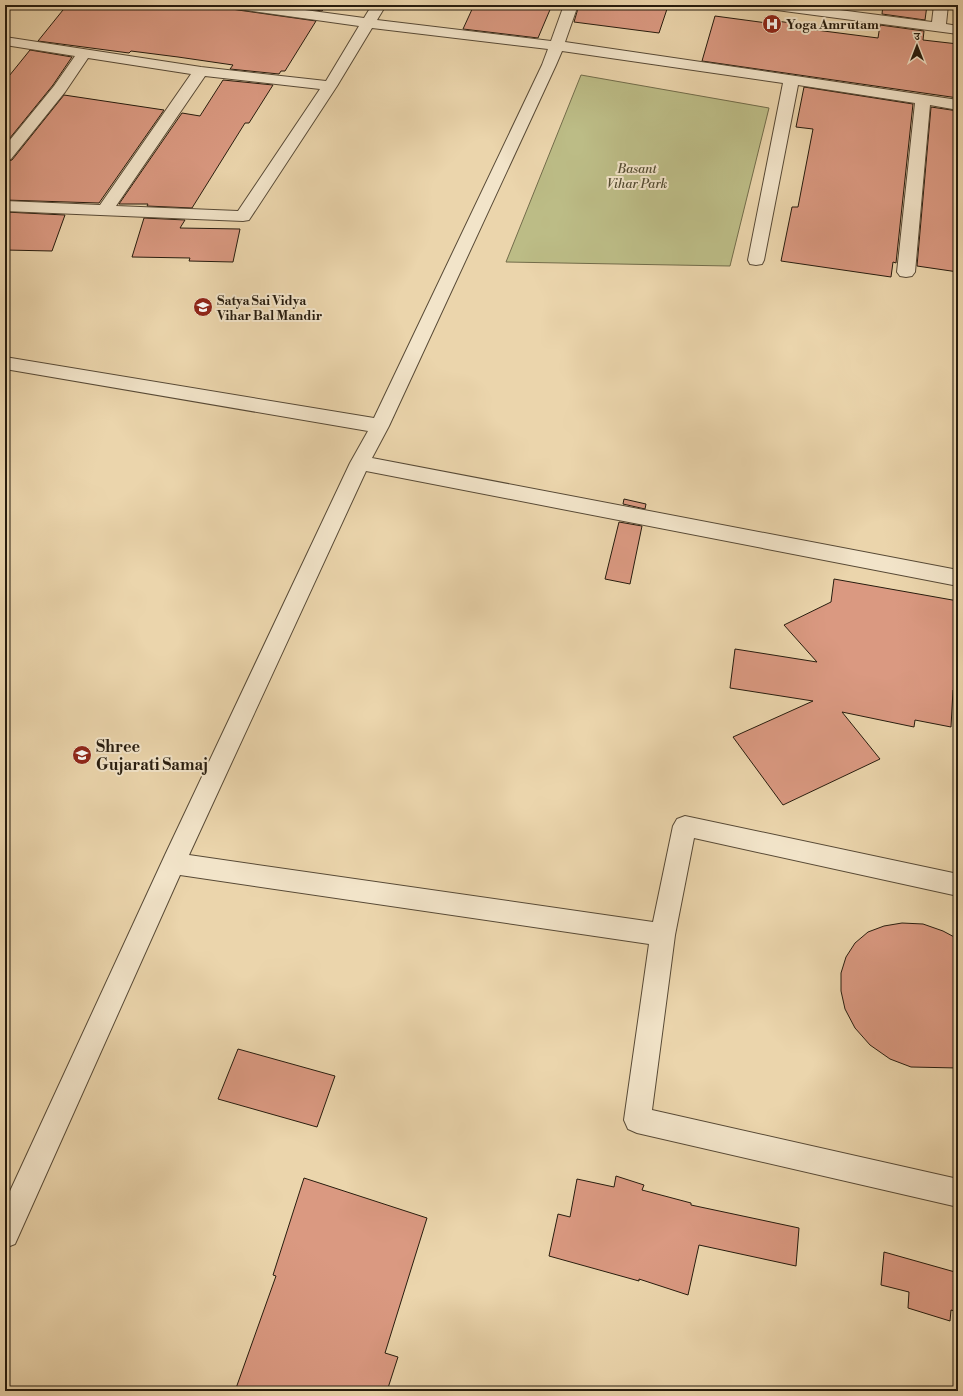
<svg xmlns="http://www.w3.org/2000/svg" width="963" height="1396" font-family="'Libre Bodoni','Noto Serif Devanagari',serif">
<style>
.green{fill:#bcbc86;stroke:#726c4a}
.building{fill:#da9981;stroke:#271c0e}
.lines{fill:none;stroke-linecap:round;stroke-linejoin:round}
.minor-casing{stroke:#584a36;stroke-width:2}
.minor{fill:#f2e4c9;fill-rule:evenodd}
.labels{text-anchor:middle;stroke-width:4;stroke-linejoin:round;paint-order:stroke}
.far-poi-label{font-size:13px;font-weight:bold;fill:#271c0e;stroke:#f2e4c9;text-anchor:start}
.far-park-label{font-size:13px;font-style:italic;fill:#544c32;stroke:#f2e4c9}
.poi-label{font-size:16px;font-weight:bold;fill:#271c0e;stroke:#f2e4c9;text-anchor:start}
</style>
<rect width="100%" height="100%" fill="#ebd5ac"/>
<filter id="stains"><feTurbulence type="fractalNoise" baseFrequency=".005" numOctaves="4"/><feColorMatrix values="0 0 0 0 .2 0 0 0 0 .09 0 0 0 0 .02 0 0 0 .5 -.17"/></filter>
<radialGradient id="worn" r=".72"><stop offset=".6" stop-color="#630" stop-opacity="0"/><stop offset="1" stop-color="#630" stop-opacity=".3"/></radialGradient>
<path class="green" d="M581 75 769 108 730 266 506 262Z"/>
<path class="building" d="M67 5H230L232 9 238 10 316 21 285 71H281L279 74 230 69 233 65 178 57 131 51 129 53 38 41Z
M279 5H326L322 11Z
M474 5H552L538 38 463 29Z
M579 5H640L667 9 659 33 574 22Z
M883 5H927L925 20 882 14Z
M715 16 767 23V20L809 25 808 29 878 38 880 25 924 31 923 40 958 44V98L702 61Z
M30 50 72 57 53 85 5 144V81Z
M223 80 273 85 249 123H245L192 208 147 206 148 204H119L182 113 200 116Z
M804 87 913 104 896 263 893 262 891 277 781 261 792 207H798L813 129 796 127Z
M64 95 164 110 99 203 5 200V162L12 160Z
M931 107 958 111V272L917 266Z
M5 212 65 215 52 251 5 250Z
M144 218 185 220 180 228 240 229 233 262 189 261 190 258 132 257Z
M624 499 646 504 645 509 623 504Z
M619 522 642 526 630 584 605 579Z
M834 579 958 601V691L953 690 951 727 915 720 914 727 842 712 880 759 783 805 733 737 813 701 730 688 735 649 817 662 784 625 831 602Z
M902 923 923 924 943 931 958 939V1068L911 1067 890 1059 870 1045 855 1028 845 1009 841 991V973L846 957 855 943 868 932 884 926Z
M238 1049 335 1076 317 1127 218 1099Z
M616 1176 644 1185 642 1190 691 1203V1205L799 1228 796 1266 699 1245 688 1295 639 1279V1281L549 1256 558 1214 570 1217 577 1179 614 1187Z
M304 1178 427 1218 385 1353 398 1357 387 1391H235L276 1276 273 1275Z
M884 1252 955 1272V1274L958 1275V1312L951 1310 950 1321 908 1308 909 1292 881 1285Z"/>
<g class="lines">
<g class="minor-casing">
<path id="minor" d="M231 5H268L364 18 372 5H386L377 20 551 41 564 5H578L565 42 958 100V110L930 105 915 272 912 276 906 277 900 276 897 272 915 103 798 85 764 260 762 264 756 265 750 264 748 260 783 83 562 51 556 65 389 426 372 458 958 570V586L366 471 189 855 653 922 673 826 677 819 685 816 958 874V896L694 838 675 935 652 1110 958 1179V1207L637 1133 628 1129 624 1120 649 944 180 875 15 1244 5 1248V1202L165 855 350 463 368 431 5 369V357L374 418 542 65 548 49 372 28 337 86 249 220 243 221 5 211V201L100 205 191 74 88 58 65 92 11 159 5 161V146L54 86 75 56 5 45V37L201 67 326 81 359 26 238 9 233 8ZM205 76 320 89 238 211 116 206Z
M762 5H801L932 22 934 5H948L946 24 958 26V34L769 9 764 8Z"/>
</g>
<use href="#minor" class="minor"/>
</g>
<defs>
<g id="hospital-disc" transform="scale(1)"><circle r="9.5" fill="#8f2418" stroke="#f2e4c9"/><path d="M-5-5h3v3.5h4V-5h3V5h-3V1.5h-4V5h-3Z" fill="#fff"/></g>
<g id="school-disc" transform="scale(1)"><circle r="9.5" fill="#8f2418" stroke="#f2e4c9"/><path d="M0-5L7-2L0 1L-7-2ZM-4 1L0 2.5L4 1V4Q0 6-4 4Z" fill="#fff"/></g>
</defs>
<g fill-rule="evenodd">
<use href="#hospital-disc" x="772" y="24"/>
<use href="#school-disc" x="203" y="307"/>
<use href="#school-disc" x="82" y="755"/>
</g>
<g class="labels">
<g class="far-poi-label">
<text x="786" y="29">Yoga Amrutam</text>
<text x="217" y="305">Satya Sai Vidya<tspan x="217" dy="15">Vihar Bal Mandir</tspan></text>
</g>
<g class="far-park-label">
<text x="637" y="173">Basant<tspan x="637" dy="15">Vihar Park</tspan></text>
</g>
<g class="poi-label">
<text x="96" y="752">Shree<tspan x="96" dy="18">Gujarati Samaj</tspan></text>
</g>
</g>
<rect width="963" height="1396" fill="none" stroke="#ebd5ac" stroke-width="20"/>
<rect x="6" y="6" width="951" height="1384" fill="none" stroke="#271c0e" stroke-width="2"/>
<rect x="10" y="10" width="943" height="1376" fill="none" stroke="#271c0e"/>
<g transform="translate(917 46)" stroke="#f2e4c9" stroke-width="3" paint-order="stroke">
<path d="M0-3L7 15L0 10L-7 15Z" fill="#271c0e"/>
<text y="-6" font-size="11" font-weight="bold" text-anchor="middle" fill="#271c0e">उ</text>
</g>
<rect width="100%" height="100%" filter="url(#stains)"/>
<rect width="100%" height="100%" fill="url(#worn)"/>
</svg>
